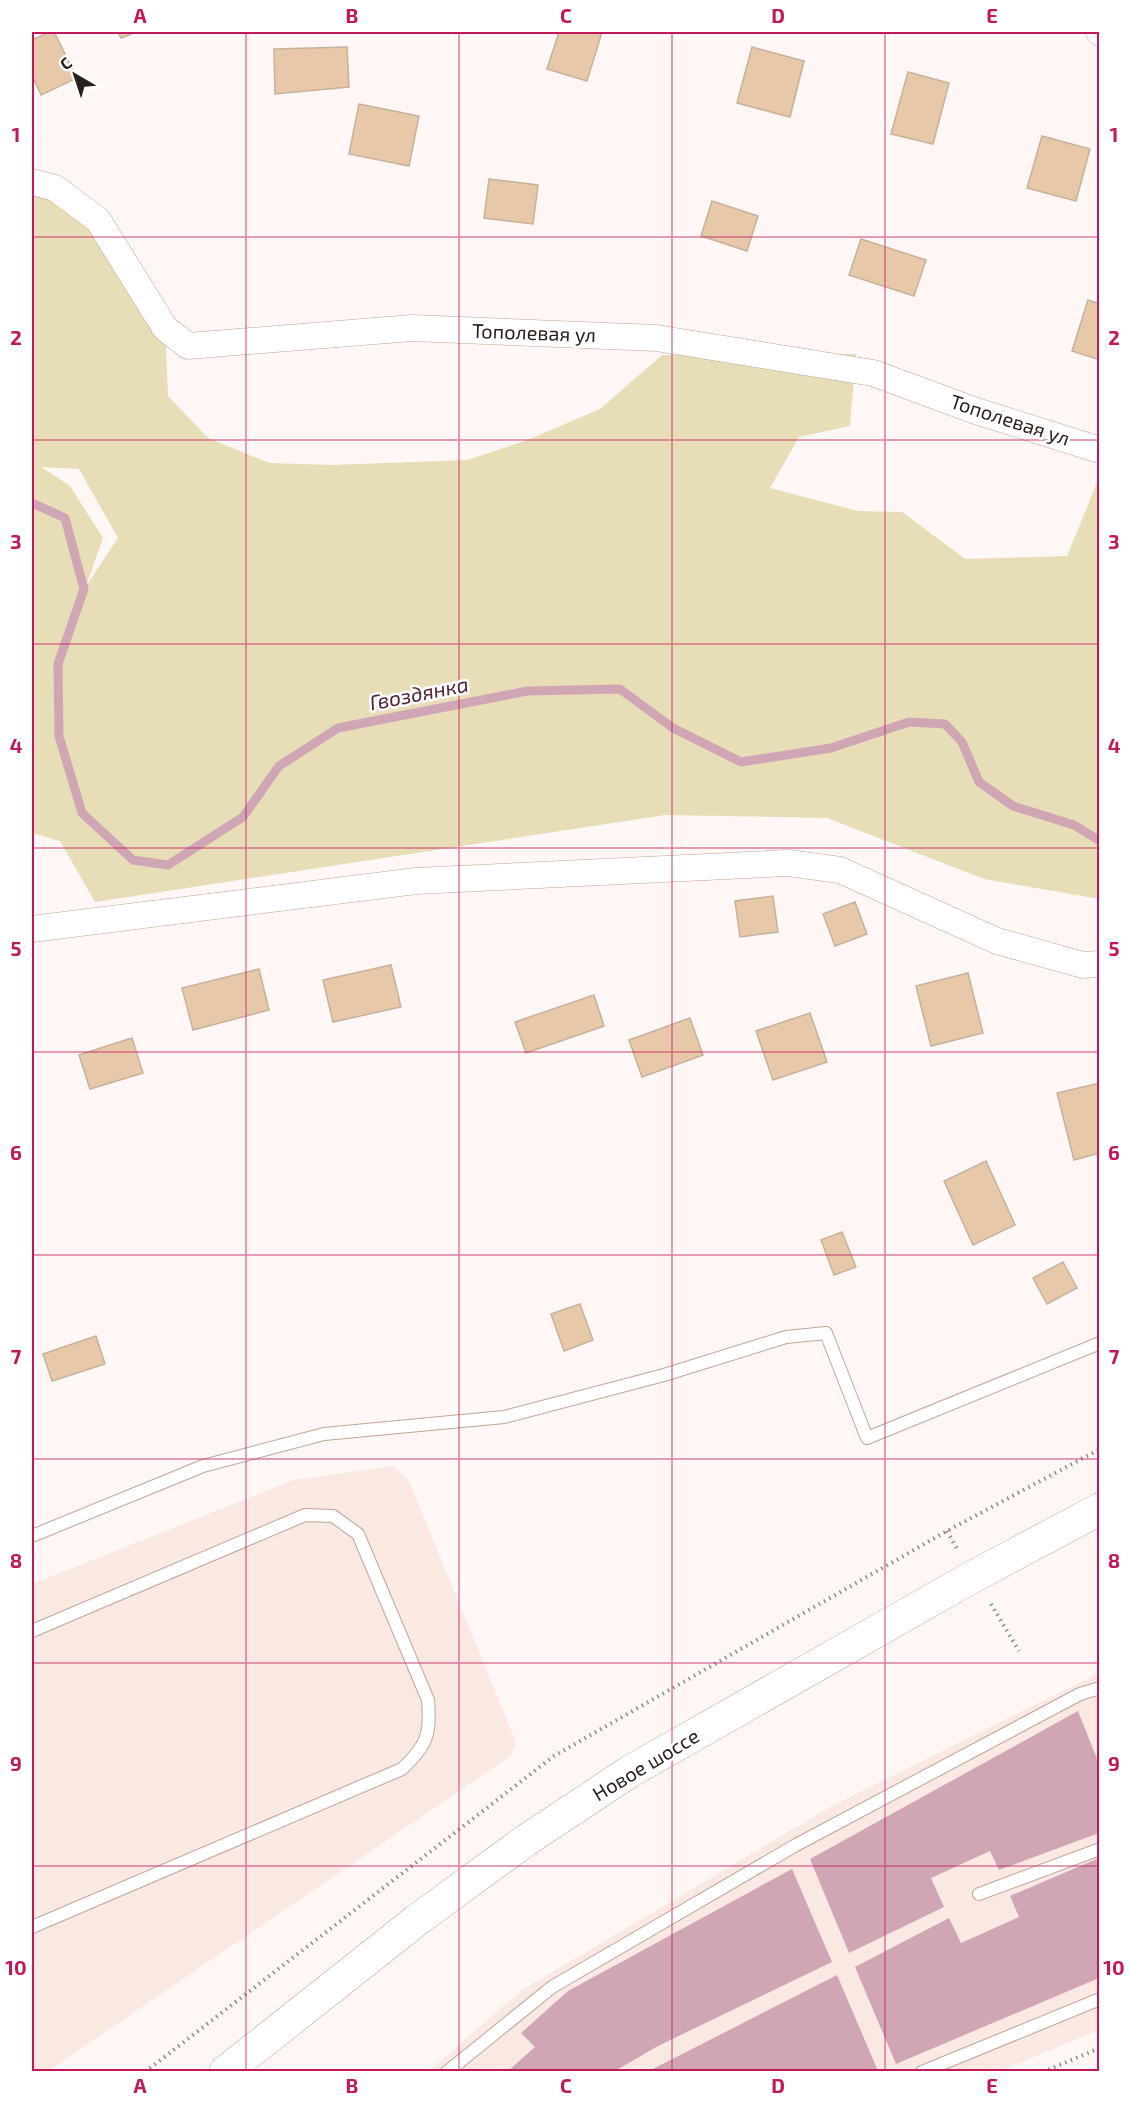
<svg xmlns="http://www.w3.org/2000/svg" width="1131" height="2103" font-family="'Exo 2',sans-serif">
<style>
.built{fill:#f9e9e2}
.green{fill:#e7ddb7;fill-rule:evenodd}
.water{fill:#d0a6b5}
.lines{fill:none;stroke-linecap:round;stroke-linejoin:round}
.stream{stroke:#d0a6b5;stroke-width:9}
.building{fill:#e7c9aa;stroke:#c7b19a;stroke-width:1.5}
.service-casing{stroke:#c2a497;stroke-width:14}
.minor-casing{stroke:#c2a497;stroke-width:27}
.tertiary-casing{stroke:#c2a497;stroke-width:33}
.path{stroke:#928986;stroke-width:4;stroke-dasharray:1.5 4.5;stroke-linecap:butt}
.service{stroke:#fff;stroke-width:12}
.minor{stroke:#fff;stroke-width:26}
.tertiary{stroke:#fff;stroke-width:32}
.grid{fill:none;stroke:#c2185b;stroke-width:1.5;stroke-opacity:0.55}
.labels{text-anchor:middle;stroke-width:5;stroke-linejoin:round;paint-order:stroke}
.street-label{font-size:20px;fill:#2a1f1a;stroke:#fff}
.water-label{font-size:21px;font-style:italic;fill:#552139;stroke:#fff}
.neatline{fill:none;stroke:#c2185b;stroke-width:2}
.grid-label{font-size:20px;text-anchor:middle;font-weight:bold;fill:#c2185b}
</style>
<rect width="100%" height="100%" fill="#fef7f5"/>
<path class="built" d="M393 1466 408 1479 516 1742 511 1756 48 2071 32 2072V1584L294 1480Z
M1099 1673V2030L1000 2071 428 2072 522 1990 832 1806Z"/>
<path class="green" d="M32 182 98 220 165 328 168 396 208 438 269 463 332 465 467 460 525 441 600 409 662 355 856 354 850 426 799 437 770 488 858 511 902 512 965 559 1067 556 1099 478V899L984 879 827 818 665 815 95 902 60 841 32 833ZM41 467 79 469 118 538 86 586 103 538 70 486Z"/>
<path class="water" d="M1078 1711 1099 1764V1833L999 1870 990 1851 931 1878 944 1907 849 1953 810 1859Z
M1099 1858V1978L896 2064 855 1967 949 1918 961 1943 1019 1917 1010 1896Z
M792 1869 832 1962 658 2046 615 2071H508L535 2047 521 2033 568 1991Z
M837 1975 878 2071H649Z"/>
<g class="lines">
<path class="stream" d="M32 503 65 518 84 589 58 664 59 736 82 813 133 860 168 865 243 817 279 766 338 728 527 691 620 689 673 728 741 762 831 748 909 722 945 724 962 742 979 782 1013 806 1074 825 1100 841"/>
</g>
<path class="building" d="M49 32H54L77 78 41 95 32 75V40Z
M118 32H136L121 38Z
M559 32H602L587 81 547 69Z
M347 47 349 87 275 94 274 49Z
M752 47 804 61 790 117 737 103Z
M908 72 949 83 933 144 891 134Z
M359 104 419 116 409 166 349 154Z
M1042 136 1090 149 1076 201 1027 188Z
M489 179 538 185 533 224 484 218Z
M712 201 758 216 747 251 701 236Z
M861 239 926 260 914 296 849 275Z
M1088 300 1100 304V360L1072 351Z
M773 896 778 932 740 937 735 901Z
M855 902 867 934 835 946 823 914Z
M391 965 401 1007 333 1022 323 980Z
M259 969 269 1010 193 1030 182 988Z
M968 973 983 1033 931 1046 916 986Z
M594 995 604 1026 526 1053 515 1022Z
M810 1013 827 1062 773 1080 756 1031Z
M690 1018 703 1055 642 1077 629 1040Z
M132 1038 143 1073 90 1089 79 1055Z
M1100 1083V1153L1074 1160 1057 1093Z
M986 1161 1015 1225 973 1245 944 1181Z
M842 1232 856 1267 834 1275 821 1240Z
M1063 1262 1077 1288 1047 1304 1033 1278Z
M580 1304 593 1340 564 1351 551 1314Z
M96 1336 105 1364 52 1381 43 1354Z"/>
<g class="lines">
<g class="service-casing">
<path id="service" d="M32 1536 203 1466 324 1434 504 1417 664 1375 786 1337 826 1333 867 1438 1100 1343
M32 1631 305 1515 333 1516 358 1534 428 1700C431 1735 427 1745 402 1769L32 1927
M979 1894 1100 1849
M447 2072 552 1987 796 1845 1080 1694 1100 1688
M922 2072 1100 1999"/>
</g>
<g class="minor-casing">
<path id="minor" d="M1099 32H1100
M32 182 55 188 98 220 165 328 188 346 412 328 656 338 873 373 976 411 1100 450
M32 929 416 881 788 863 840 870 997 941 1083 965 1100 964"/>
</g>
<g class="tertiary-casing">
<path id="tertiary" d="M225 2072 417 1920 525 1841 629 1772 974 1576 1100 1509"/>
</g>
<path class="path" d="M947 1531 957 1549
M991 1604 1019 1651
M145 2072 554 1756 947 1531 1100 1449
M1043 2072 1100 2048"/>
<use href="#service" class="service"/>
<use href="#minor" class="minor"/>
<use href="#tertiary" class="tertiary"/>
</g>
<path class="grid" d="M246 32V2072M459 32V2072M672 32V2072M885 32V2072M32 237H1100M32 440H1100M32 644H1100M32 848H1100M32 1052H1100M32 1255H1100M32 1459H1100M32 1663H1100M32 1866H1100"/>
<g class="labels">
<g class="street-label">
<text transform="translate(534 333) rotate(2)" y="7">Тополевая ул</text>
<text transform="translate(1010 420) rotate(18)" y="7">Тополевая ул</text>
<text transform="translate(646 1765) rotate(-31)" y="7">Новое шоссе</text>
</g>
<g class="water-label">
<text transform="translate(419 694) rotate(-11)" y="7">Гвоздянка</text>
</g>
</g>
<rect width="1131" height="2103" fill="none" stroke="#ffffff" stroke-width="66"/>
<g transform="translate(75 75) rotate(321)" stroke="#ffffff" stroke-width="4.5" paint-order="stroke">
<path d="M0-4.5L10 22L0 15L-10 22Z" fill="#2a1f1a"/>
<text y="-9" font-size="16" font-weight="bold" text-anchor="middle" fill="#2a1f1a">С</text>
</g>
<rect x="33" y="33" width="1065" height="2037" class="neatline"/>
<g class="grid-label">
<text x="140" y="23">A</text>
<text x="352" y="23">B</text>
<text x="566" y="23">C</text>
<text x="778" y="23">D</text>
<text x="992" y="23">E</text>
<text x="16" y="142">1</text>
<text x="1114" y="142">1</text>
<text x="16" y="345">2</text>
<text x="1114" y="345">2</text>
<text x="16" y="549">3</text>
<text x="1114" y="549">3</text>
<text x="16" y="753">4</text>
<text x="1114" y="753">4</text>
<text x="16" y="956">5</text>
<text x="1114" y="956">5</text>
<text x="16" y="1160">6</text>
<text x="1114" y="1160">6</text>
<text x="16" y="1364">7</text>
<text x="1114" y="1364">7</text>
<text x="16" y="1568">8</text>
<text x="1114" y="1568">8</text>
<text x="16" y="1771">9</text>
<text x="1114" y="1771">9</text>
<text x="16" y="1975">10</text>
<text x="1114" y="1975">10</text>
<text x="140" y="2093">A</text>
<text x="352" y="2093">B</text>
<text x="566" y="2093">C</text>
<text x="778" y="2093">D</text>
<text x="992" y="2093">E</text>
</g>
</svg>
